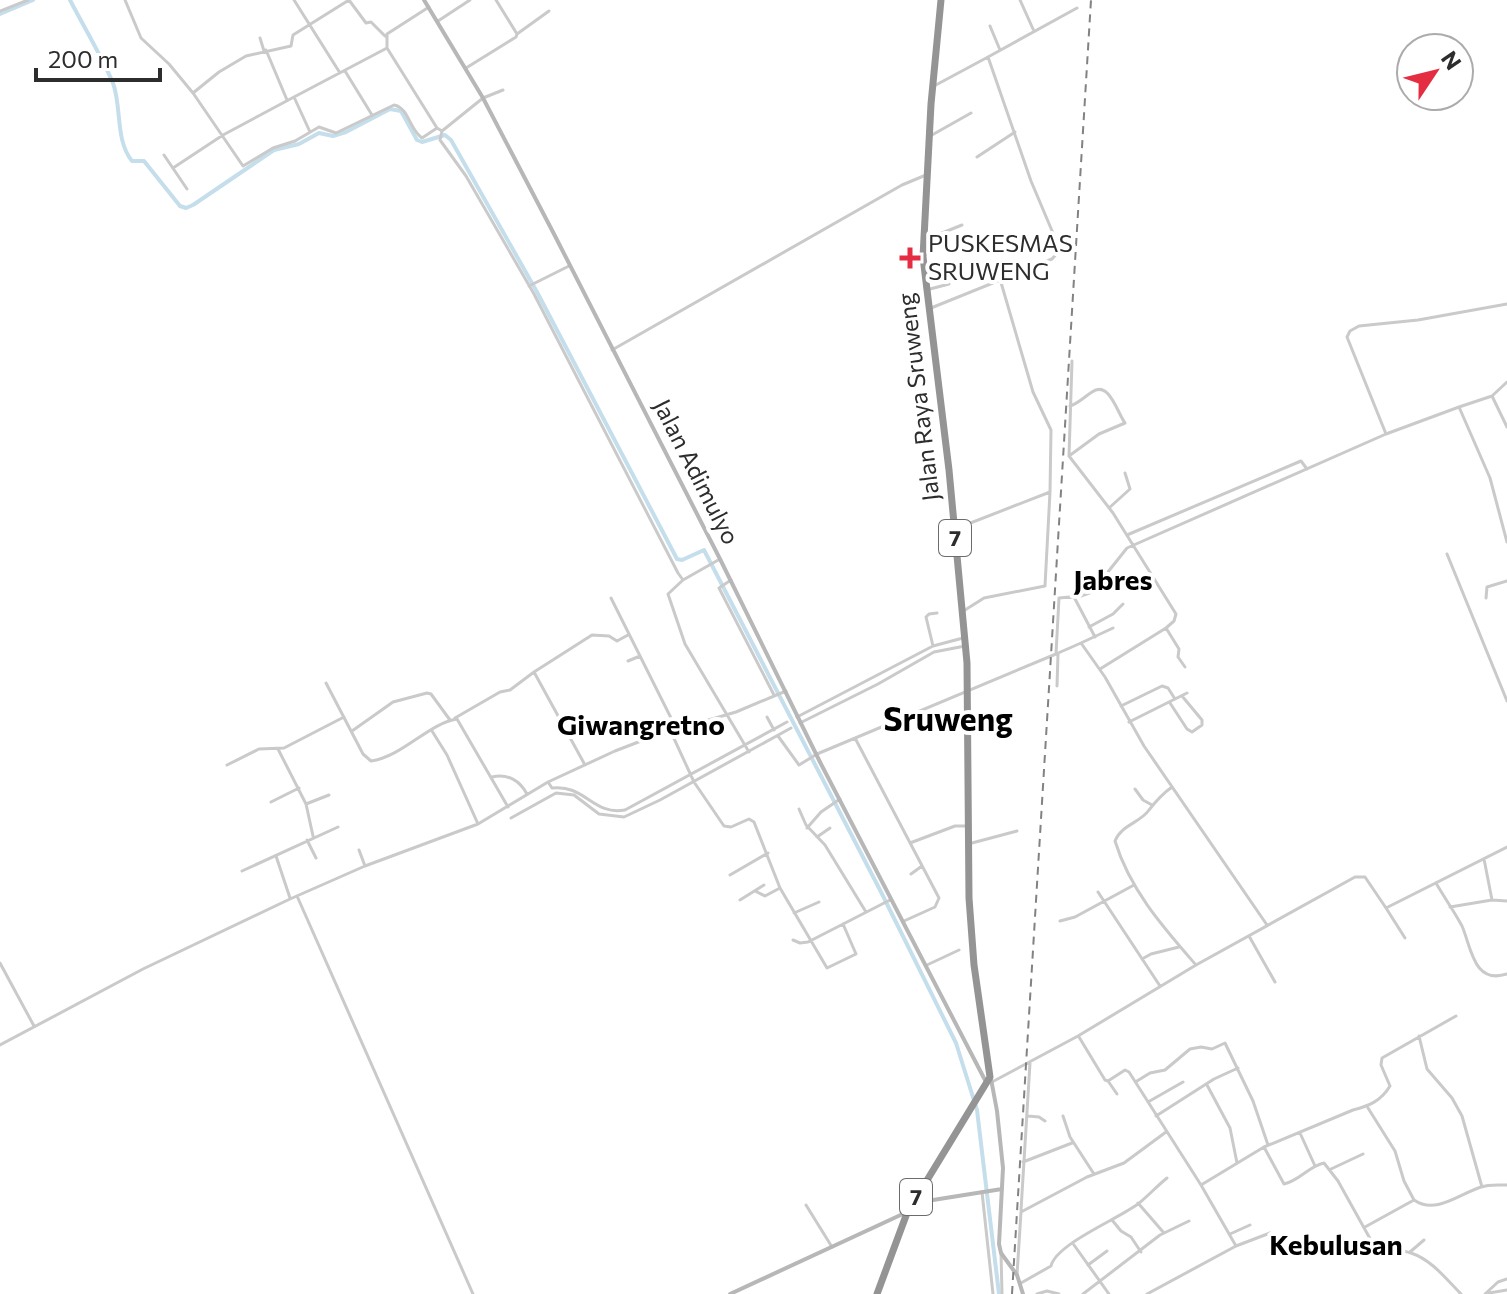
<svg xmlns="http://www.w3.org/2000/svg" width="1507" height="1294" font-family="Commissioner,sans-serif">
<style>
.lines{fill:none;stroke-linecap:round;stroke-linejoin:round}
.canal{stroke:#c5deeb;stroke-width:4}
.street{stroke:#cacaca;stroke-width:3}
.secondary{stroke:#b7b7b7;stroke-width:4}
.highway{stroke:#949494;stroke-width:7}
.rail{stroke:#828282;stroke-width:2;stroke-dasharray:8 6;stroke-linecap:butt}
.poi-dot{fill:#e52d42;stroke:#fff;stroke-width:3}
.labels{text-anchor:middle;stroke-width:8;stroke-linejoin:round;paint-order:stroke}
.shield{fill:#fff;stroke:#6c6c6c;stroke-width:2}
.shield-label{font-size:22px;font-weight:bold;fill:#2d2d2d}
.poi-label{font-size:24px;fill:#2d2d2d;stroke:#fff;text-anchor:start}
.street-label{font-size:24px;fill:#2d2d2d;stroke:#fff}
.quarter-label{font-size:28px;font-weight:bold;fill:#000;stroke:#fff}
.district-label{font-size:32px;font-weight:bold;fill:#000;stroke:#fff}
</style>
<rect width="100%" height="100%" fill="#fff"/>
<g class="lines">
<path class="canal" d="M70 0C84 27 101 55 113 83 122 108 115 140 132 161H144L180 206 186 208 193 205 274 150 299 144 319 133 333 136 346 132 390 109 401 111 417 140 422 142 445 135 451 140 537 292 677 559 682 560 704 550 880 890 956 1043 977 1110 999 1294
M0 14 33 0"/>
<path class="street" d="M125 0 141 38 169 64 193 93 243 166 273 148 295 141 319 127 336 133 394 105C409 108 409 129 422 138L437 128
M294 0 340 73
M496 0 517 34
M1020 0 1033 29
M429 7 387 34V48L437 128 442 131 440 140 466 176 534 294 678 573 683 580 720 559
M0 11 28 0
M438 21 470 0
M990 26 1000 50
M260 38 264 51
M266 50 287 100
M988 57 1077 8
M466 68 516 37 517 34 549 11
M345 71 372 115
M193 93 219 72 246 56 291 46 293 35 349 0 366 23 371 22 385 36
M442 131 483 98 503 90
M310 132 294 97 387 48
M932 135 971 113
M164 155 187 189
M977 157 1015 132
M173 168 223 135 294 97
M927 239 962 225
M529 286 569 266
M930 289 949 284
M931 308 1052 259 1058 252V245L1031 181 988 57 934 86
M612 350 902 185 926 175
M1072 361 1069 456 1113 513 1176 614 1174 621 1166 628 1100 669
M1492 396 1507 427
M1459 407 1492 396 1507 382
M1386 434 1347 337 1350 331 1359 326 1418 320 1507 304
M1069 456 1099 434 1125 423C1117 412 1109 380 1092 392 1084 397 1079 403 1070 406
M1109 508 1130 489 1125 473
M955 529 1050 492 1051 430 1033 392 1000 279
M1127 535 1301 461 1307 469
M1447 554 1507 701
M683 580 668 594 685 644 749 752
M731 580 719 588 774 695
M1074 597 1095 637
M611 598 677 730
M1486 598 1487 587 1507 581
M965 610 984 598 1045 586 1050 492
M1089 627 1113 614 1123 604
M1166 628 1179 649 1178 657 1185 667
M1081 643 1113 628
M933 646 926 617 929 614 937 613
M1056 654 1081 643 1105 677 1144 746 1267 925
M628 661 640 656
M534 672 592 635 609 636 617 641 628 635
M326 683 363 754 371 761C402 757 429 723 457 719L508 807
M1057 686 1058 654
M1170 703 1187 729 1192 732 1202 725V720L1182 696
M1121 706 1162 686 1168 688 1175 699
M767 717 774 730
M797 717 933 646 963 638
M455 718 500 692 510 690 534 672 585 765
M1129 722 1187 693
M800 723 878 684 934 652 965 646
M352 731 393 702 427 693 431 694 450 720
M432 731 447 755 478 824
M671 732 694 782 724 826 731 827 749 819 754 822 780 888 827 968 856 954 843 924
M778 736 799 765 817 754 1056 654 1059 598 1081 596 1092 592 1127 548 1386 434 1459 407 1490 478 1507 542
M855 738 939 898 935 907 904 921
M278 749 306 804 313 836
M227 765 259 749 284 748 344 717
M492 777C508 773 520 781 527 794
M548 782 552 788C585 784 593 816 625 810L787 722
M1172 787C1162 794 1156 801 1149 810 1140 823 1121 825 1115 841 1130 890 1163 927 1196 965
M1135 789 1143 800 1152 805
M271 802 299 788
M306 804 329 795
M799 809 806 825 825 845 866 912
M511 818 556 793 574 795 599 814 624 817 660 800 791 728
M807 828 821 812 840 799
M817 837 830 828
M307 840 316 858
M910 843 955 826H966
M972 843 1017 831
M359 850 365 866
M276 856 290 898
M1484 859 1492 900 1507 901
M242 871 338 827
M911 874 922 866
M730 875 768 853
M1436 883C1444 897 1454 911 1462 926 1471 946 1473 985 1507 974
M755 891 765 896 780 888
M1098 892 1160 986
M297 896 473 1294
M740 900 764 885
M1450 907 1492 900
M1386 908 1405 938
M794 913 819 902
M1060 921 1075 917 1134 885
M1249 936 1275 982
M793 940 800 943 808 942 890 900
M1142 959 1151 954 1179 947
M0 963 34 1026
M927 965 959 950
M1419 1036 1427 1069 1452 1098 1462 1116 1482 1187
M1079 1037 1105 1080 1108 1081 1125 1070 1129 1072 1201 1185 1236 1246 1147 1294
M0 1045 143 969 290 899 365 866 478 824 548 782 615 751 654 736 736 712 786 691
M1108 1081 1117 1094
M1137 1081 1150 1073 1165 1070 1190 1049 1201 1047 1212 1049 1225 1043 1253 1101 1268 1145
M992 1082 1078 1036 1196 965 1355 877H1365L1386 908 1507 847
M1207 1085 1230 1128 1237 1163
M1148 1102 1183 1082
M1028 1116 1039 1117 1045 1121
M1063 1116 1070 1137 1094 1174
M1156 1116 1214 1079 1238 1068
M1300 1133 1315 1166
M1264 1147 1353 1110C1369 1106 1381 1101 1390 1086L1381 1065 1382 1058 1456 1016
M1023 1162 1072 1143
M1331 1169 1363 1154
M1201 1185 1264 1147 1284 1184C1299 1181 1309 1166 1324 1163L1338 1181 1373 1244C1385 1253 1398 1248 1411 1253 1432 1260 1446 1279 1461 1294
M982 1192 993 1294
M1414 1200C1436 1215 1459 1194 1481 1187 1489 1184 1498 1185 1507 1185
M1138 1203 1164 1233
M806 1205 832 1247
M1021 1210 1030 1063
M1112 1220 1121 1231 1131 1237 1141 1252
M1365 1227 1414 1200 1404 1181 1395 1151 1368 1108
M1230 1234 1250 1225
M1074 1245 1109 1294
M1236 1246 1270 1233
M1410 1252 1424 1240
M1001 1253 1002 1294
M1088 1265 1107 1251
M1017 1275 1021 1212 1087 1177 1124 1163 1166 1132
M1021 1283 1051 1266C1056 1244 1118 1219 1138 1204 1148 1196 1157 1186 1167 1178
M1489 1293 1507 1290
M1037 1294 1047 1291 1059 1294
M1083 1294 1160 1235 1189 1221
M1485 1294 1498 1282 1507 1279"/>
<path class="secondary" d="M424 0 483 98 554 234 720 559 820 762 986 1082
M991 1079 997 1111 1003 1168 999 1244 1001 1253 1017 1275 1023 1294
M730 1294 933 1200 1002 1189"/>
<path class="highway" d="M877 1294 907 1213 990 1077 974 965 969 898 967 663 949 470 923 257 931 104 941 0"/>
<path class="rail" d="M1012 1294 1091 0"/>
</g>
<path class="poi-dot" d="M906 246h8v8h8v8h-8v8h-8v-8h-8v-8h8z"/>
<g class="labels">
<g class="shield">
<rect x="939" y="520" width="32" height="36" rx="6"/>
<rect x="900" y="1179" width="32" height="36" rx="6"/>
</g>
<g class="shield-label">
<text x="955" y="546">7</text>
<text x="916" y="1205">7</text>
</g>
<g class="poi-label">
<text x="928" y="252">PUSKESMAS<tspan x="928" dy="28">SRUWENG</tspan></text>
</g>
<g class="street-label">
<text transform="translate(919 397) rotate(-97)" y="8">Jalan Raya Sruweng</text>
<text transform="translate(696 472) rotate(63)" y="8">Jalan Adimulyo</text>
</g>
<g class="quarter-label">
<text x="1113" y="590">Jabres</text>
<text x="641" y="735">Giwangretno</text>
<text x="1336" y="1255">Kebulusan</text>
</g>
<g class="district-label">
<text x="948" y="731">Sruweng</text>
</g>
</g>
<g transform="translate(1435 72) rotate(55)"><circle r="38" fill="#ffffff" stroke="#ababab" stroke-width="2"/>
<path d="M0-6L14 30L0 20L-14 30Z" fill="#e52d42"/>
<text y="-12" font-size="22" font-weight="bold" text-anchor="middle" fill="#2d2d2d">N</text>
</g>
<path d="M36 68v12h124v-12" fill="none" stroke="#2d2d2d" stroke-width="4"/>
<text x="48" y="68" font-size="24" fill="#2d2d2d" stroke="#ffffff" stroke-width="6" paint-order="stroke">200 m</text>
</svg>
